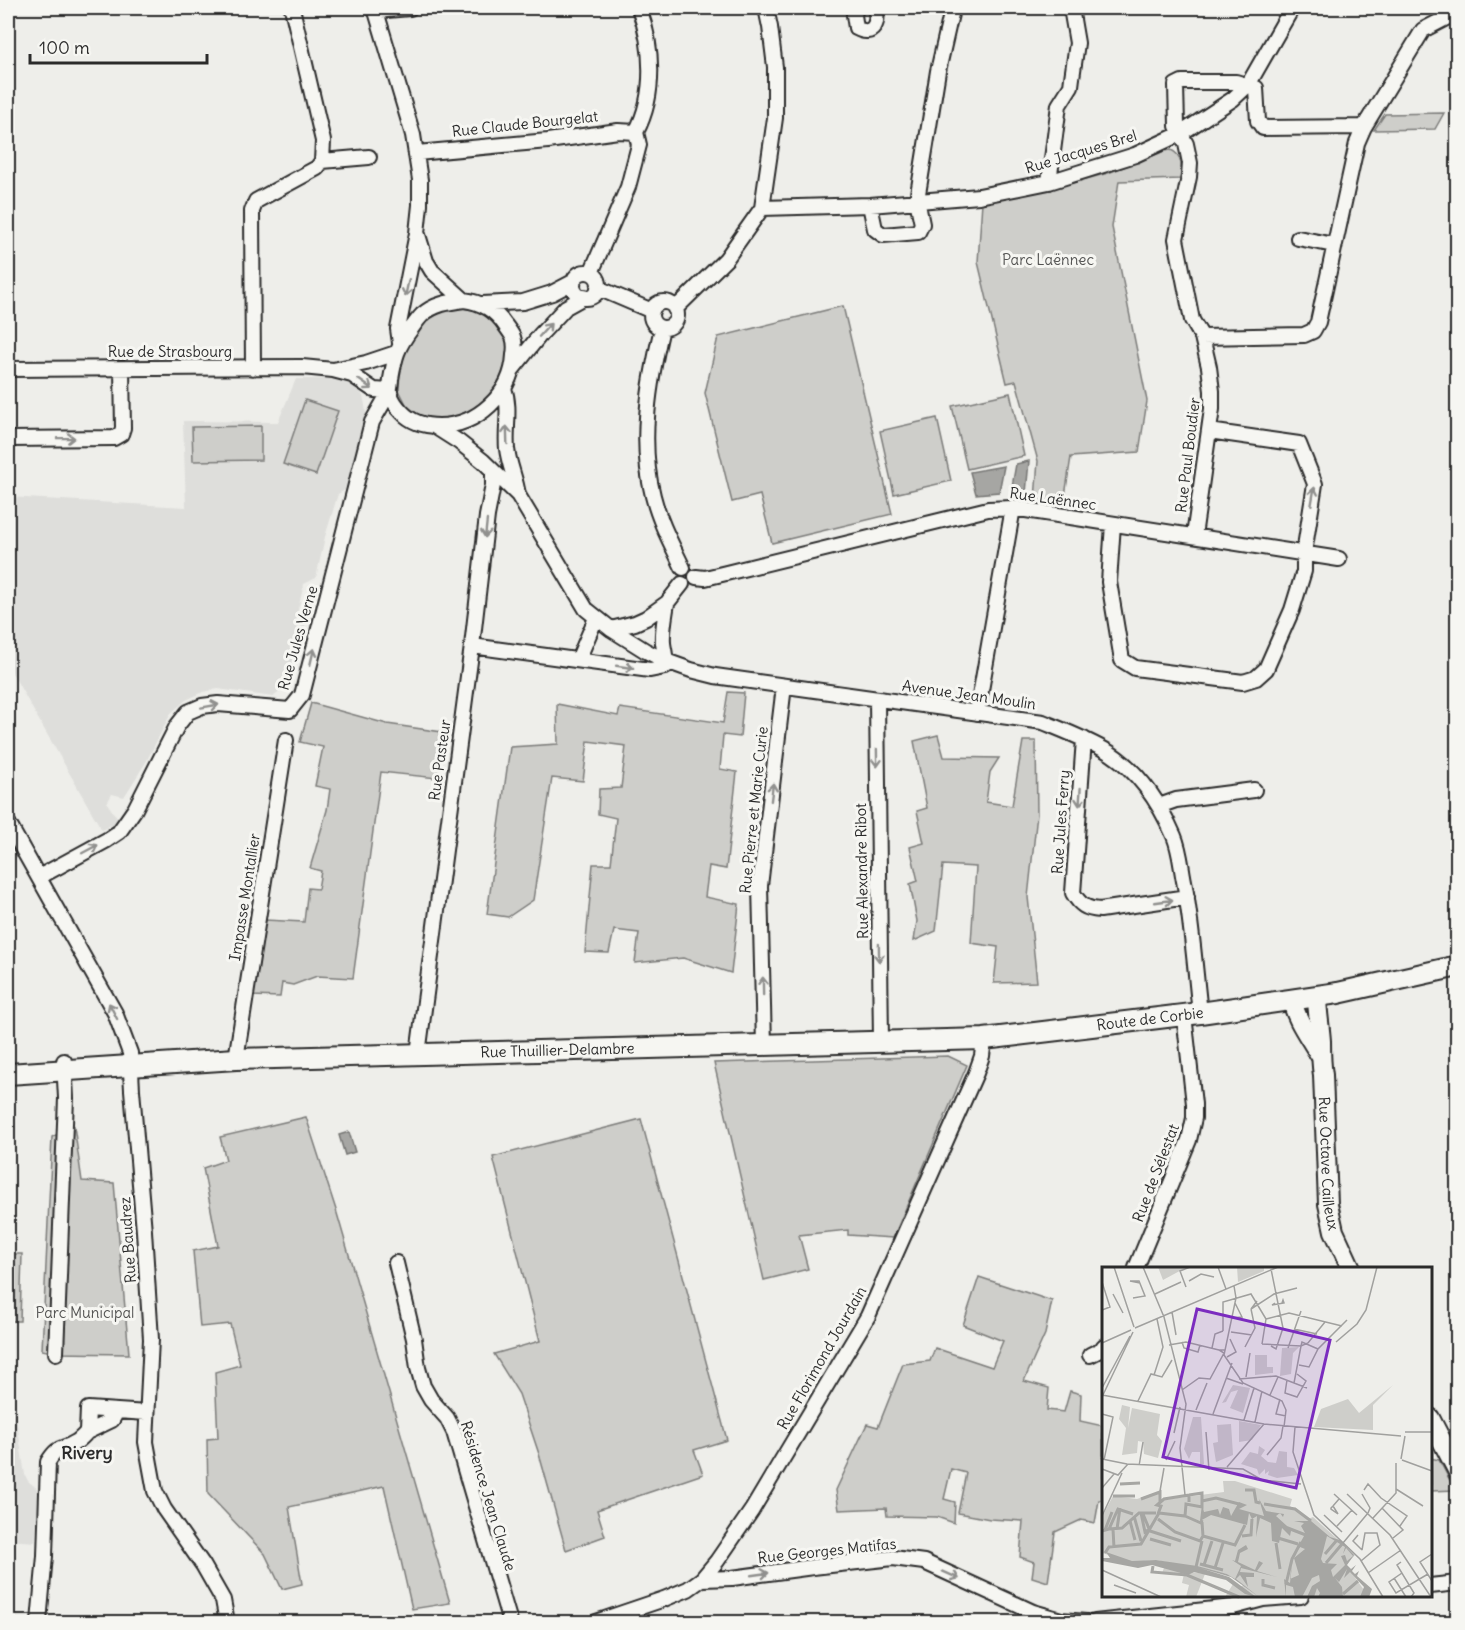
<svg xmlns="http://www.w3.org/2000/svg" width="1465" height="1630" font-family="Delius,sans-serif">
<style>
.built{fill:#dededb}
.green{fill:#cececa;stroke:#7c7c7a;stroke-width:1.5}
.water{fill:#a6a6a3;stroke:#757573;stroke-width:1.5}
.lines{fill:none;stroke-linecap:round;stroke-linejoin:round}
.minor-casing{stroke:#2b2b2b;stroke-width:18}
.tertiary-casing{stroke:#2b2b2b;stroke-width:22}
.secondary-casing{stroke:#2b2b2b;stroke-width:24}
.minor{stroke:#f6f6f2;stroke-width:14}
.tertiary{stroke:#f6f6f2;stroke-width:18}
.secondary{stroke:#f6f6f2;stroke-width:20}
.oneway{stroke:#90908e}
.labels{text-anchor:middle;stroke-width:6;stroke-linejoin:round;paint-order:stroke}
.street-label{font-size:15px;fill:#2b2b2b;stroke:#f6f6f2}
.park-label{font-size:15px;fill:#545453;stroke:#f6f6f2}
.quarter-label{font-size:18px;font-weight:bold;fill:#2b2b2b;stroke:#f6f6f2}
.inset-river{fill:none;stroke:#a6a6a3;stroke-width:3}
.inset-road{fill:none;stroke:#a0a09e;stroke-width:1.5}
.view{fill:#7b2cbf;fill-opacity:0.15;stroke:#7b2cbf;stroke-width:3}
.inset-edge{fill:none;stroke:#2b2b2b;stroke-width:3}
</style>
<rect width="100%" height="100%" fill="#eeeeea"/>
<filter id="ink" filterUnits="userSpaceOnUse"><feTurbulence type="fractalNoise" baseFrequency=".0167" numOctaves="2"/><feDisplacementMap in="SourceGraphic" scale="12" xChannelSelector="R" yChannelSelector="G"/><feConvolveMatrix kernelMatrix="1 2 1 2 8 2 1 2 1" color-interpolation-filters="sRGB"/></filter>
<g filter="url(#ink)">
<path class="built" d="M296 379H340L350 382 358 389 363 396 365 405 366 414 345 490 338 494 325 537 316 578 304 584 297 614 304 618 306 621 289 685 273 697 218 689 203 692 186 700 171 713 146 762 124 797 112 794 107 803 117 818 115 823 102 830 8 666V497L186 507 183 421 278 422Z
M8 1403H14L25 1475 28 1481 40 1491 35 1542 8 1540Z"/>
<path class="green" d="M1444 113 1435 129 1374 130 1385 114Z
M1171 150C1183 155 1182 168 1180 179L1119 181 1112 227 1147 401 1139 452 1071 457 1064 502 1035 499 1038 461 1016 381 1007 383 978 262 982 202 993 201 1072 183 1108 173 1165 151Z
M843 306 892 514 772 543 760 495 732 502 705 393 718 337Z
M456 307 475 310 489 314 506 337 508 348 505 366 497 387 481 404 468 414 446 421 432 420 421 416 407 406 399 390 400 368 409 343 426 321 443 309Z
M1010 393 1024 456 967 469 952 406Z
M305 400 338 411 316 475 283 464Z
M937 418 951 481 894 494 880 431Z
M261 426V460L193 461 192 427Z
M728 692 744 693 740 737 723 735 720 769 737 772 726 869 709 866 705 897 739 904 731 973 683 958 635 963 639 933 614 930 609 953 585 952 593 864H611L616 818 598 814 599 789 621 788 626 746 588 741 583 781 552 778 533 900 508 917 487 914 510 747 558 744 557 704 618 716 620 708 723 723Z
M311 703 387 724 442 732 437 778 381 772 353 978 317 976 293 985 282 983 280 997 252 996 265 920 304 922 308 888 318 889 321 871 310 868 327 810 330 789 315 786 323 747 300 742Z
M938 735 944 757 999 758 990 772 986 802 1012 806 1023 741H1036L1037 814 1028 897 1037 982 994 983 998 947 971 943 976 867 943 865 936 931 914 941 917 921 910 884 918 881 910 847 924 843 917 811 927 808 914 741Z
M948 1056 967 1065 893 1238 848 1235V1230L799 1235 808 1269 764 1280 714 1063Z
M306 1117 336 1210 450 1603 412 1609 384 1486 289 1507 302 1584 282 1589 265 1554 208 1494 207 1439 218 1438 215 1372 240 1365 230 1324 200 1327 193 1251 218 1246 203 1168 226 1160 220 1137Z
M641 1119 727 1440 694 1450 703 1474 597 1510 605 1536 566 1550 539 1454 519 1394 494 1354 540 1341 493 1157Z
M74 1126 82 1181 114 1183 129 1354 56 1353 42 1350 52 1137Z
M8 1254H22L20 1321H8Z
M979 1277 1052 1301 1045 1334 1024 1381 1049 1388 1047 1410 1064 1412 1070 1391 1081 1394 1080 1421 1103 1426V1500H1099L1095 1523 1081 1520 1055 1532 1048 1582 1032 1577 1034 1562 1020 1557 1023 1521 990 1519 958 1513 966 1473 951 1469 944 1499 955 1502 954 1523 937 1517 887 1516 886 1508 839 1510 836 1490 867 1424 878 1427 903 1364 930 1361 935 1348 992 1367 1003 1341 963 1325Z
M1430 1458 1439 1460 1455 1490 1431 1491Z"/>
<path class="water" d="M1029 461 1026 493 1011 492 1016 464Z
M1004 466 999 492 976 494 970 472Z
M349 1132 355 1152 345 1155 339 1135Z"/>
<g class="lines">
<g class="minor-casing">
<path id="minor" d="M292 8 323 141 322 161
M375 8 413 135 420 180V205L417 233 398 329 400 343
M856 8 854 15 856 28C874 38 879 22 875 8
M375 11 410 8
M636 132C656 94 653 47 639 8
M417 153 548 141 618 131 636 132
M322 161 369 157
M1049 182 1059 105 1071 86 1072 78 1077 43 1071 8
M870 205 875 229 883 235 918 232 922 224 917 200 938 71 951 14 950 8
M762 208 870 205 979 196 1049 182 1135 155 1180 134 1233 99 1248 85 1292 8
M418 235 426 261 432 271 464 300
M1298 238 1334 245
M573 285a13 13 0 1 1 26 0a13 13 0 1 1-26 0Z
M591 273 628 187 639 145 636 132
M598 288 652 311
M464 300C481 302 496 311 505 325 508 329 511 333 513 337 515 342 515 349 514 355 512 394 477 426 439 426 425 426 411 422 402 412 397 407 392 400 390 393 389 389 391 384 391 379 395 356 397 348 411 329 414 325 418 319 422 315 434 304 449 302 464 300Z
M651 315a13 13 0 1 1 26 0a13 13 0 1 1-26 0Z
M482 304 523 302 552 293 573 282
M675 309 726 259 762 208 775 118V67L770 27 766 8
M662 328C649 383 639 441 653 496 659 521 672 545 683 568
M1202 337 1304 335 1313 331 1318 322 1357 143 1364 127 1423 30 1448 17 1453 8
M253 368 252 211 256 201 317 168 322 161
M8 369 302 367 333 370
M512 370 540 335 566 307 584 297
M504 388C511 408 505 428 507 449 509 465 516 479 518 495
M434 426 459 442 483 461 518 495 586 609 611 629 646 651 666 661 691 670 715 676 1043 722C1065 731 1089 740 1110 753 1139 772 1160 804 1174 836 1180 850 1181 866 1184 881 1192 924 1195 969 1200 1013
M8 439 114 438 121 434 123 428 122 369
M1113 524 1109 582 1122 660 1135 668 1243 682 1256 678 1266 669 1292 610 1304 571V553L1315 484 1299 444 1209 431
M1194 536 1212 409V391L1209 367 1202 337 1192 320 1176 239 1189 177 1190 163 1186 144 1177 126 1176 85 1182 82H1236L1256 88 1258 121 1263 128 1364 127
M696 577 705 578 722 574 988 509 1013 508 1339 559
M611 629 635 623 646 618 667 603 682 584
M472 646 650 670 665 667C667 658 664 652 663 643 662 630 665 616 667 603
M578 660 596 618
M877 699 881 1042
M977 713 1013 508
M1084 739 1073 893C1080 905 1086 909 1100 910L1187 897
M1159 806 1176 800 1254 790
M8 823 115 1013 130 1053 132 1090 144 1231 151 1339 146 1442 155 1491 164 1509 203 1565 223 1600 227 1622
M39 877 107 840 119 832 135 809 177 726 188 712 202 706 218 704 290 710 302 695 372 422 390 391 374 390 352 375 333 370 366 363 396 353
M764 1045 760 886 784 686
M418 1054 472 646 487 516 493 485V471
M236 1059 286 740
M396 1263 414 1339 418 1368 423 1386 431 1400 447 1418 454 1432 510 1622
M1136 1268 1189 1140 1194 1118V1104L1184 1015
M56 1353 66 1098 64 1061
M1090 1355 1102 1349 1104 1346
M117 1411 112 1420 87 1432 88 1409 147 1413
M702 1579 732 1578 813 1567 893 1558 924 1562 1033 1612 1061 1620 1087 1622
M1430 1586 1458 1583
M39 1622 45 1556 48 1462C59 1444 62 1451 76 1442 80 1440 84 1435 87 1432
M596 1622 664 1599 688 1589 702 1579 717 1561 752 1510 868 1316 976 1073 982 1056 984 1039
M1095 1622 1233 1607 1263 1599 1301 1596"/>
</g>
<g class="tertiary-casing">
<g id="tertiary">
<path id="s1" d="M1317 996C1317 1011 1320 1026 1321 1041 1321 1053 1321 1063 1323 1075L1328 1204 1334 1231 1351 1268"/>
<path d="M1292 1000C1296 1020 1309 1036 1319 1054"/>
<path d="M1430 1418 1458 1472"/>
</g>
</g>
<g class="secondary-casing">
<g id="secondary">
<path id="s2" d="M8 1074 236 1059 984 1039 1200 1013 1338 993 1458 966"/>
</g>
</g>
<use href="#minor" class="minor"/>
<use href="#tertiary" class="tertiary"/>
<use href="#secondary" class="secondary"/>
</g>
<defs><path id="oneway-shaft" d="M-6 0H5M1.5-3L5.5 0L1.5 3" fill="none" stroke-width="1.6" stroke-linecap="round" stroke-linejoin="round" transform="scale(1.5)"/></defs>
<g class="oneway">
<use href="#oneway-shaft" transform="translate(407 288) rotate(102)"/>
<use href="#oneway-shaft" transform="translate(545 330) rotate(-48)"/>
<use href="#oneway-shaft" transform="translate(365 384) rotate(35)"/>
<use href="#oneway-shaft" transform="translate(507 435) rotate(-92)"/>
<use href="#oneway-shaft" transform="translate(66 438) rotate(-1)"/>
<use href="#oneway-shaft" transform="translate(1313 496) rotate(-80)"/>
<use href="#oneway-shaft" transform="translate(486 529) rotate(96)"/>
<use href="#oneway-shaft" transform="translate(312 657) rotate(-77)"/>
<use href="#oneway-shaft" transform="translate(625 667) rotate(8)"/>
<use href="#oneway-shaft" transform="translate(210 706) rotate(-10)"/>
<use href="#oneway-shaft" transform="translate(877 758) rotate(89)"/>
<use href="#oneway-shaft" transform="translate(772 792) rotate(-83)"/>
<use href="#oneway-shaft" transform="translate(1080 797) rotate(94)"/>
<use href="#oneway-shaft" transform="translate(90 849) rotate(-28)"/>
<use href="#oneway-shaft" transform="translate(1164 901) rotate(-8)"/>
<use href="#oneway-shaft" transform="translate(879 953) rotate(89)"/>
<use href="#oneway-shaft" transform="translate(763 986) rotate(-91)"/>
<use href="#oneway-shaft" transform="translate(113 1011) rotate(-117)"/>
<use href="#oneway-shaft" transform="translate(760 1574) rotate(-8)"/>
<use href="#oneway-shaft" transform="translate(951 1575) rotate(24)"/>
</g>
</g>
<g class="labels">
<g class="street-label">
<text transform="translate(525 124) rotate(-6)" y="5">Rue Claude Bourgelat</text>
<text transform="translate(1081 152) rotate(-17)" y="5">Rue Jacques Brel</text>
<text x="170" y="357">Rue de Strasbourg</text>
<text transform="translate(1188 455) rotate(-83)" y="5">Rue Paul Boudier</text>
<text transform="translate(1053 499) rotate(8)" y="5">Rue Laënnec</text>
<text transform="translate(298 638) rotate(-74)" y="5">Rue Jules Verne</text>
<text transform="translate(969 695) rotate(8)" y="5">Avenue Jean Moulin</text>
<text transform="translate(440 760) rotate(-82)" y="5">Rue Pasteur</text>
<text transform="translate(754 810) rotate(-84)" y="5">Rue Pierre et Marie Curie</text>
<text transform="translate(1061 822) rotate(-86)" y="5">Rue Jules Ferry</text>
<text transform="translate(862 871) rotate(-91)" y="5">Rue Alexandre Ribot</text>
<text transform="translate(245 897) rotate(-81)" y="5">Impasse Montallier</text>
<text dy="5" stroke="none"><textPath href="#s2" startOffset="1144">Route de Corbie</textPath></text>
<text dy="5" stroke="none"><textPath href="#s2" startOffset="550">Rue Thuillier-Delambre</textPath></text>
<text dy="5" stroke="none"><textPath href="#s1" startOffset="168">Rue Octave Cailleux</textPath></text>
<text transform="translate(1156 1173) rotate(-69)" y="5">Rue de Sélestat</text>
<text transform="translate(128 1240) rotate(-94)" y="5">Rue Baudrez</text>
<text transform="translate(822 1358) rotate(-60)" y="5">Rue Florimond Jourdain</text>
<text transform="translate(488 1496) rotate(73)" y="5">Résidence Jean Claude</text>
<text transform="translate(827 1551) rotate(-6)" y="5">Rue Georges Matifas</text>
</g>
<g class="park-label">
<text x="1048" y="265">Parc Laënnec</text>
<text x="85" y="1318">Parc Municipal</text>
</g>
<g class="quarter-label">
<text x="87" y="1459">Rivery</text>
</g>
</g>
<g transform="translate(1102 1267)">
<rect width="330" height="330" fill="#eeeeea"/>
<path d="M56 0H85L61 13ZM135 0H162V4L136 15ZM197 80 191 86 189 107 178 109 180 81ZM153 88H165V100H171V106L153 108ZM131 118 148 121 141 146 128 141 136 123 129 125 124 135 120 136ZM291 118 271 138V163L212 160 219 142 246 132 257 146ZM20 138 28 140 26 161 30 141 58 147 55 168 60 174 56 191 42 187 41 175 36 174 35 186 20 188 24 161 17 152ZM91 150H99L102 197H98V185H90L87 192 82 182ZM137 154 159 158 150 173 137 175ZM129 157 131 188 114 195 111 176 116 175 115 158ZM157 179 163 183 159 189 166 195 174 196 177 184 185 185V200L192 201 196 208 175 211 166 208 167 204 163 207V202L157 208 155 202 139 197 148 185 156 187ZM121 214H133L190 232 188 239 206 252 211 250 253 288 244 298 267 330H123L131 317 137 321 141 318 125 307 54 293 30 295 0 286V250L11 229 35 232 59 224V233L122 225ZM52 299 103 307 94 330H84L87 318 80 316 82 307 60 306 62 301Z" fill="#cececa"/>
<path d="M157 232 164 244 182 247 181 250 178 246 174 249 185 259 203 266 199 259 202 256 192 254H209L228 270 238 273 252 288 245 298 249 302 254 298 250 304 253 307 257 304 255 309 270 322 267 330H258L262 320 248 305 242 311 245 302 237 315 233 311 240 320 241 330H216L218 326 215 321 212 330H205L210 319 218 314 217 308 210 311 200 330H193L191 320 184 318V330L182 312 188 316 191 289 202 269 189 264 188 269 180 261 177 276 174 275 170 274 169 256 158 251 154 270 155 249 150 252 147 246 145 258 109 248 98 254 100 237 102 245 116 242 118 248 121 240 127 242 129 249 137 235 145 238 137 242 162 249ZM225 269 243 280 241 287 244 281 251 289 245 294 243 288 239 289 243 298 231 310 229 303 235 297 221 296 219 292ZM198 280 203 282 192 291 197 308 188 312 191 288ZM144 278 146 282 138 286 136 295 153 303 157 294 161 296 155 304 175 310 139 301 138 305 152 306V310H144L146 320 138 308 134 312 157 330 129 310 95 300 127 310 154 330 143 327 124 313 92 305 86 308 50 298 36 301 0 294V291H8L4 285 30 294 54 293 95 299 125 307 133 312 139 299 130 293 133 294 136 283Z" fill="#a6a6a3" fill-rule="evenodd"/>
<path class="inset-river" d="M18 217 38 216M143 223H152L154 235 158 236M87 228 100 226V234M11 229H33M39 232 58 225V235M162 237 193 242 209 254M39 246 43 265 46 263M57 246 83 249 84 237 100 240V234L114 231 137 237M41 247 48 264 79 274M56 247 59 239 55 238 62 232 87 228V235M32 249 39 274M83 249 99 256 100 253M56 252 73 265 98 274 101 269M28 254 33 273M100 255 101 269 133 278 143 258M7 262 20 261 37 246H54M11 262 12 281M15 262 18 241M3 263 10 245M0 264 7 262 16 242 31 247M140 269 149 268 150 252M176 271 196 277M48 272 69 278M174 276 178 302M3 286 7 280 39 277 57 246M223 287 235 273M224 296 240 277M98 297 121 303M102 298 110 274M51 299 50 305 85 308 137 330M94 300 100 274M113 301 121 276M161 312V318L173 321M184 317 190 292 199 275M241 327 256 314"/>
<path class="inset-road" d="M12 0 32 60M41 0 62 50 84 137 78 181 83 228M116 0 124 22M169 2 181 61 174 82 169 79M87 14 99 7 112 10M0 15 8 40 0 43M132 19 134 31 122 88 141 116 180 134 184 143 182 160M84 20 78 4 88 0M11 27 21 46M53 27 79 15M31 31 43 29 37 14H28L38 16M155 34 149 42 172 27 195 21M173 36 170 38 182 36 181 33 180 36M70 45 74 68M129 51 140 50 133 36M164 52 187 46 240 59M33 61 176 0M192 62 215 67M121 64V35L149 27 164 52 160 77M129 65 150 68M80 75 82 81 96 85 98 78M234 75 255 57 264 43 275 0M0 76 29 63M160 77 199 79 206 76 223 55M67 78 84 75 117 83M199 79 200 75 216 82M143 80 153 61 149 42M110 81 113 67 121 64M186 81 199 44M125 90 134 85 128 72M197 98 207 100 216 82 245 53M52 108 61 80 55 52M144 110 148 86M124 111 141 117M137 112 174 109 205 121M185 113 183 126 195 130 204 114 195 107M192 116 199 79M0 121 28 69M80 123 97 111 108 112 122 86 117 83H123M0 128 162 157 299 169M168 128 176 110M0 130 31 65M178 132 174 147 184 149M36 134 49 107 60 110 70 93M94 143 105 116M0 147 11 150 2 193M111 147 130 96M142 153 152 121M153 155 160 124M193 160 191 185 212 248 258 292 281 330M104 165 107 203M303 165H330M72 166 78 140M165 188 179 171 181 159M0 192 25 197M299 192 303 169M64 193 73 174M300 193 330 204M25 197 141 202 160 213 199 217M37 199 41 175M125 200 162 157M0 202 16 208 26 197M0 221 12 207M294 222 321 239M262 223 266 217 279 231 305 249 298 259M58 224 62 201M232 227 255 248M245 227 288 268 329 330M260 227 268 241 266 246M231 239 236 247 229 242V241L231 239 237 232M280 241 301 263 291 271M222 248 240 265M0 249 20 206M271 251 294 226V196M235 259 250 243M256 268 251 274 260 283M241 276 266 246M330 287 318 295 330 314M259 294 278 278 275 266H263L260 283M299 295 295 298 312 326 309 330M0 303 59 330M266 306 299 283M300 306 287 315 294 326 326 307M292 311 304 330M12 318 34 326"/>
<path class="view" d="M95 42 228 73 194 221 61 190Z"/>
<rect width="330" height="330" class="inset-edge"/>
</g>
<rect width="1465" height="1630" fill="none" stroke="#f6f6f2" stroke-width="30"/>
<rect x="15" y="15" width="1435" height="1600" fill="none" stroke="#2b2b2b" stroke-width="2" filter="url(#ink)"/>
<path d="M30 54v9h177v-9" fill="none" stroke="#2b2b2b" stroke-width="3"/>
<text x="39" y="54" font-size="18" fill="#2b2b2b" stroke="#f6f6f2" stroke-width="4.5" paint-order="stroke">100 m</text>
</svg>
